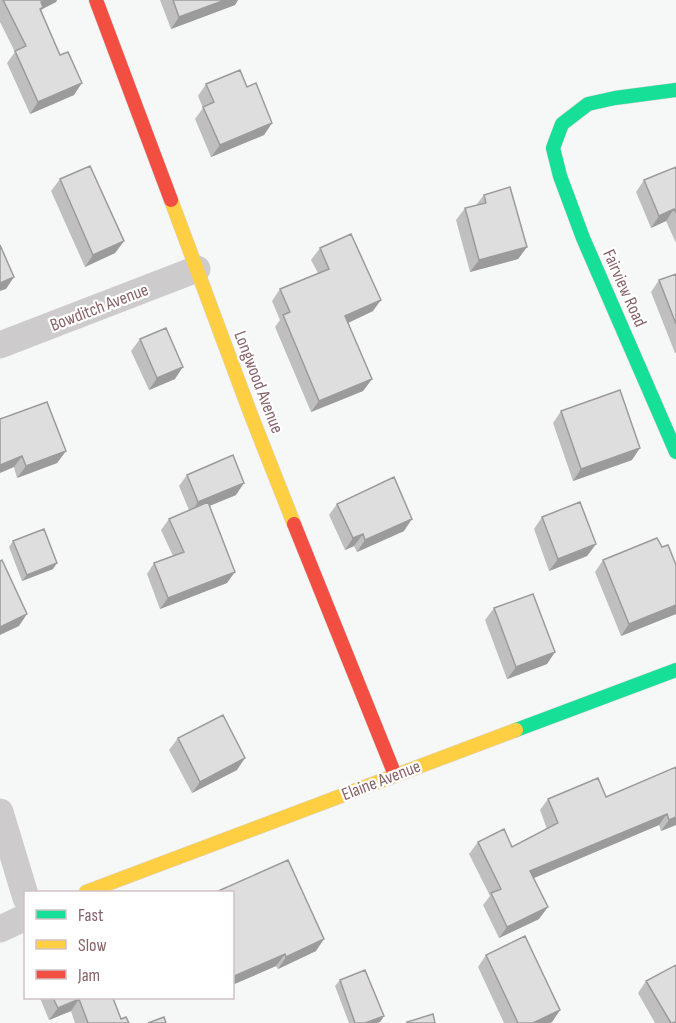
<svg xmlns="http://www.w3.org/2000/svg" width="676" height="1023" font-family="'Sofia Sans Condensed',sans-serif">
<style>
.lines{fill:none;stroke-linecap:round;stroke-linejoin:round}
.fast-casing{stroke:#d6d4d5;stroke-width:15}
.slow-casing{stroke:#d6d4d5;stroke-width:15}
.jam-casing{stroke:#d6d4d5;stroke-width:15}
.street{stroke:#cdcbcb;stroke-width:27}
.fast{stroke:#16e098;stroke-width:14}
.slow{stroke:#ffcf43;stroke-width:14}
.jam{stroke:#f24e42;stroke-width:14}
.wall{fill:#c0bfbf}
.shaded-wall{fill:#9c9b9b}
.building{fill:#dfdede;stroke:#9c9b9b;stroke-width:1.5}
.labels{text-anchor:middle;stroke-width:4.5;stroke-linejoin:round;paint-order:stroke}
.street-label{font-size:18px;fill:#886469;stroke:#fff}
</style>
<rect width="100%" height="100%" fill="#f6f7f7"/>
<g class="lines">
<g class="fast-casing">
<path id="fast" d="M676 90 615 98 588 104 562 124 553 148 560 176 583 238 676 452
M516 730 676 670"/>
</g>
<g class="slow-casing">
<path id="slow" d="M171 200 251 415 294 524
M86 892 516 730"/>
</g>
<g class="jam-casing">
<path id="jam" d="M96 0 171 200
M294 524 395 775"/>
</g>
<path class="street" d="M0 345 197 269
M0 812 26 898
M0 929 26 917"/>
<use href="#fast" class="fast"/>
<use href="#slow" class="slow"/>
<use href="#jam" class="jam"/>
</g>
<path class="wall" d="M0 0H57L56 2 41 10 60 55 74 95 30 114 7 63 15 52 0 22Z
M160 0H238L235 5 171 29Z
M206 84 247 87 272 123 264 135 211 157 195 119 203 108 198 96Z
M676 167V243L666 221 651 228 636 192 644 180Z
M60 179 124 241 115 253 85 267 51 191Z
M484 195 527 247 518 259 470 272 456 220 465 208 476 205Z
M320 248 373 311 348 323 372 379 363 391 311 412 275 327 280 320 272 301 280 289 318 273 311 260Z
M676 274V353H675L651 292 659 280Z
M140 339 175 379 149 390 131 351Z
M561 411 632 460 573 481 553 423Z
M0 419 66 451 57 463 17 478Z
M187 475 236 495 209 506 227 583 160 609 147 574 154 563 173 556 161 530 169 519 189 510 179 486Z
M337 504 404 531 357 552 354 546 345 550 329 515Z
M542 517 596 544 587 556 549 571 534 529Z
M13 541 53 569 22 581 9 547Z
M662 547 676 565V614L621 636 595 572 603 560Z
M494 608 555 652 547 664 507 679 485 620Z
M178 738 237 770 192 793 169 750Z
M676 767V825L661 831 659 825 534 878 539 919 499 938 483 905 490 896 469 854 478 842 512 847 547 829 540 810 548 799 606 797Z
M232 892 316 951 278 969 276 966 232 985Z
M486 955 560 1010 552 1022 550 1023H504L478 967Z
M340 980 384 1016 380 1022 377 1023H349L335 986Z
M646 981 676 1023H655L638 993Z
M40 998H113L121 1019 129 1023H75L71 1011 49 1020Z"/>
<path class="shaded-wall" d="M45 0H57L56 2 42 9 35 19 41 2Z
M225 0H238L235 5 171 29 179 17Z
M82 83 74 95 30 114 38 102Z
M272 123 264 135 211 157 220 145Z
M674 209 666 221 651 228 659 216Z
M124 241 115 253 85 267 93 255Z
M527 247 518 259 470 272 479 260Z
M14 277 6 289 0 291V283Z
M381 300 373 311 337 328 345 316Z
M183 367 175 379 149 390 157 378Z
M372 379 363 391 311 412 319 401Z
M640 448 632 460 573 481 581 469Z
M66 451 57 463 17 478 26 466Z
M22 456 14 467 0 473V465Z
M244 483 236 495 190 514 198 502Z
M412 519 404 531 357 552 365 540Z
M363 534 354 546 345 550 353 538Z
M596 544 587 556 549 571 558 559Z
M57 563 53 569 22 581 27 575Z
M235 572 227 583 160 609 168 598Z
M676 605V614L621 636 629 624Z
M27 614 19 626 0 635V627Z
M555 652 547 664 507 679 516 667Z
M245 758 237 770 192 793 200 782Z
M667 814 659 825 522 883 530 871Z
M676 817V825L661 831 669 820Z
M548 907 539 919 499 938 507 927Z
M324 939 316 951 278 969 286 957Z
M285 954 276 966 232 985V977Z
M79 999 71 1011 49 1020 58 1008Z
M560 1010 552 1022 550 1023H533Z
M384 1016 380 1022 377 1023H365Z"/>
<path class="building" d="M3 0H45L41 2 43 7 40 9 60 55 68 52 82 83 38 102 15 51 26 46Z
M173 0H225L179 17Z
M240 70 247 87 256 83 272 123 220 145 203 107 214 102 206 84Z
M90 166 124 241 93 255 60 179Z
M676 167V213L674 209 659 216 644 180Z
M510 187 527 247 479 260 465 208 486 203 484 195Z
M351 234 381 300 345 316 372 379 319 401 283 315 290 312 280 289 329 269 320 248Z
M0 245 14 277 0 283Z
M676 274V324L659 280Z
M166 328 183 367 157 378 140 339Z
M620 390 640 448 581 469 561 411Z
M47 402 66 451 26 466 22 456 0 465V419Z
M233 455 244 483 198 502 187 475Z
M394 477 412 519 365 540 363 534 353 538 337 504Z
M208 502 235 572 168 598 154 563 184 552 169 519Z
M580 502 596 544 558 559 542 517Z
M44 529 57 563 27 575 13 541Z
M657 538 662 547 668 545 676 565V605L629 624 603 560Z
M2 560 27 614 0 627V561Z
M533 594 555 652 516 667 494 608Z
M223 715 245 758 200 782 178 738Z
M676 767V817L669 820 667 814 530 871 548 907 507 927 491 893 501 889 478 842 504 829 512 847 558 823 548 799 598 778 606 797Z
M288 860 324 939 286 957 285 954 232 977V892H216Z
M525 936 560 1010 533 1023H518L486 955Z
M676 965V1022L671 1023 646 981Z
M365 970 384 1016 365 1023H355L340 980Z
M53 998H113L121 1019 126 1017 129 1023H88L79 999 58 1008Z
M433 1014 435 1023H408L407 1022Z
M164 1017 166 1023H148Z"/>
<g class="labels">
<g class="street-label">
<text transform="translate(625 288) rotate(66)" y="6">Fairview Road</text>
<text transform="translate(99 307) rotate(-21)" y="6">Bowditch Avenue</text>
<text transform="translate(259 382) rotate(69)" y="6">Longwood Avenue</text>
<text transform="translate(381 780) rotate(-21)" y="6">Elaine Avenue</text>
</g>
</g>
<rect x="24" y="891" width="210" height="108" fill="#ffffff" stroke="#cfc1c3" stroke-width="1.5"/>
<rect x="36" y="910" width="30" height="9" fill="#16e098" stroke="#cfc1c3" stroke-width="1.5"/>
<text x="78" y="921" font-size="18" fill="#886469">Fast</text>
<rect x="36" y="940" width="30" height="9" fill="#ffcf43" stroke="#cfc1c3" stroke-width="1.5"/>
<text x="78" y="951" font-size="18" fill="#886469">Slow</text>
<rect x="36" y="970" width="30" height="9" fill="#f24e42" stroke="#cfc1c3" stroke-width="1.5"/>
<text x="78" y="981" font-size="18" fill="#886469">Jam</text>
</svg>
